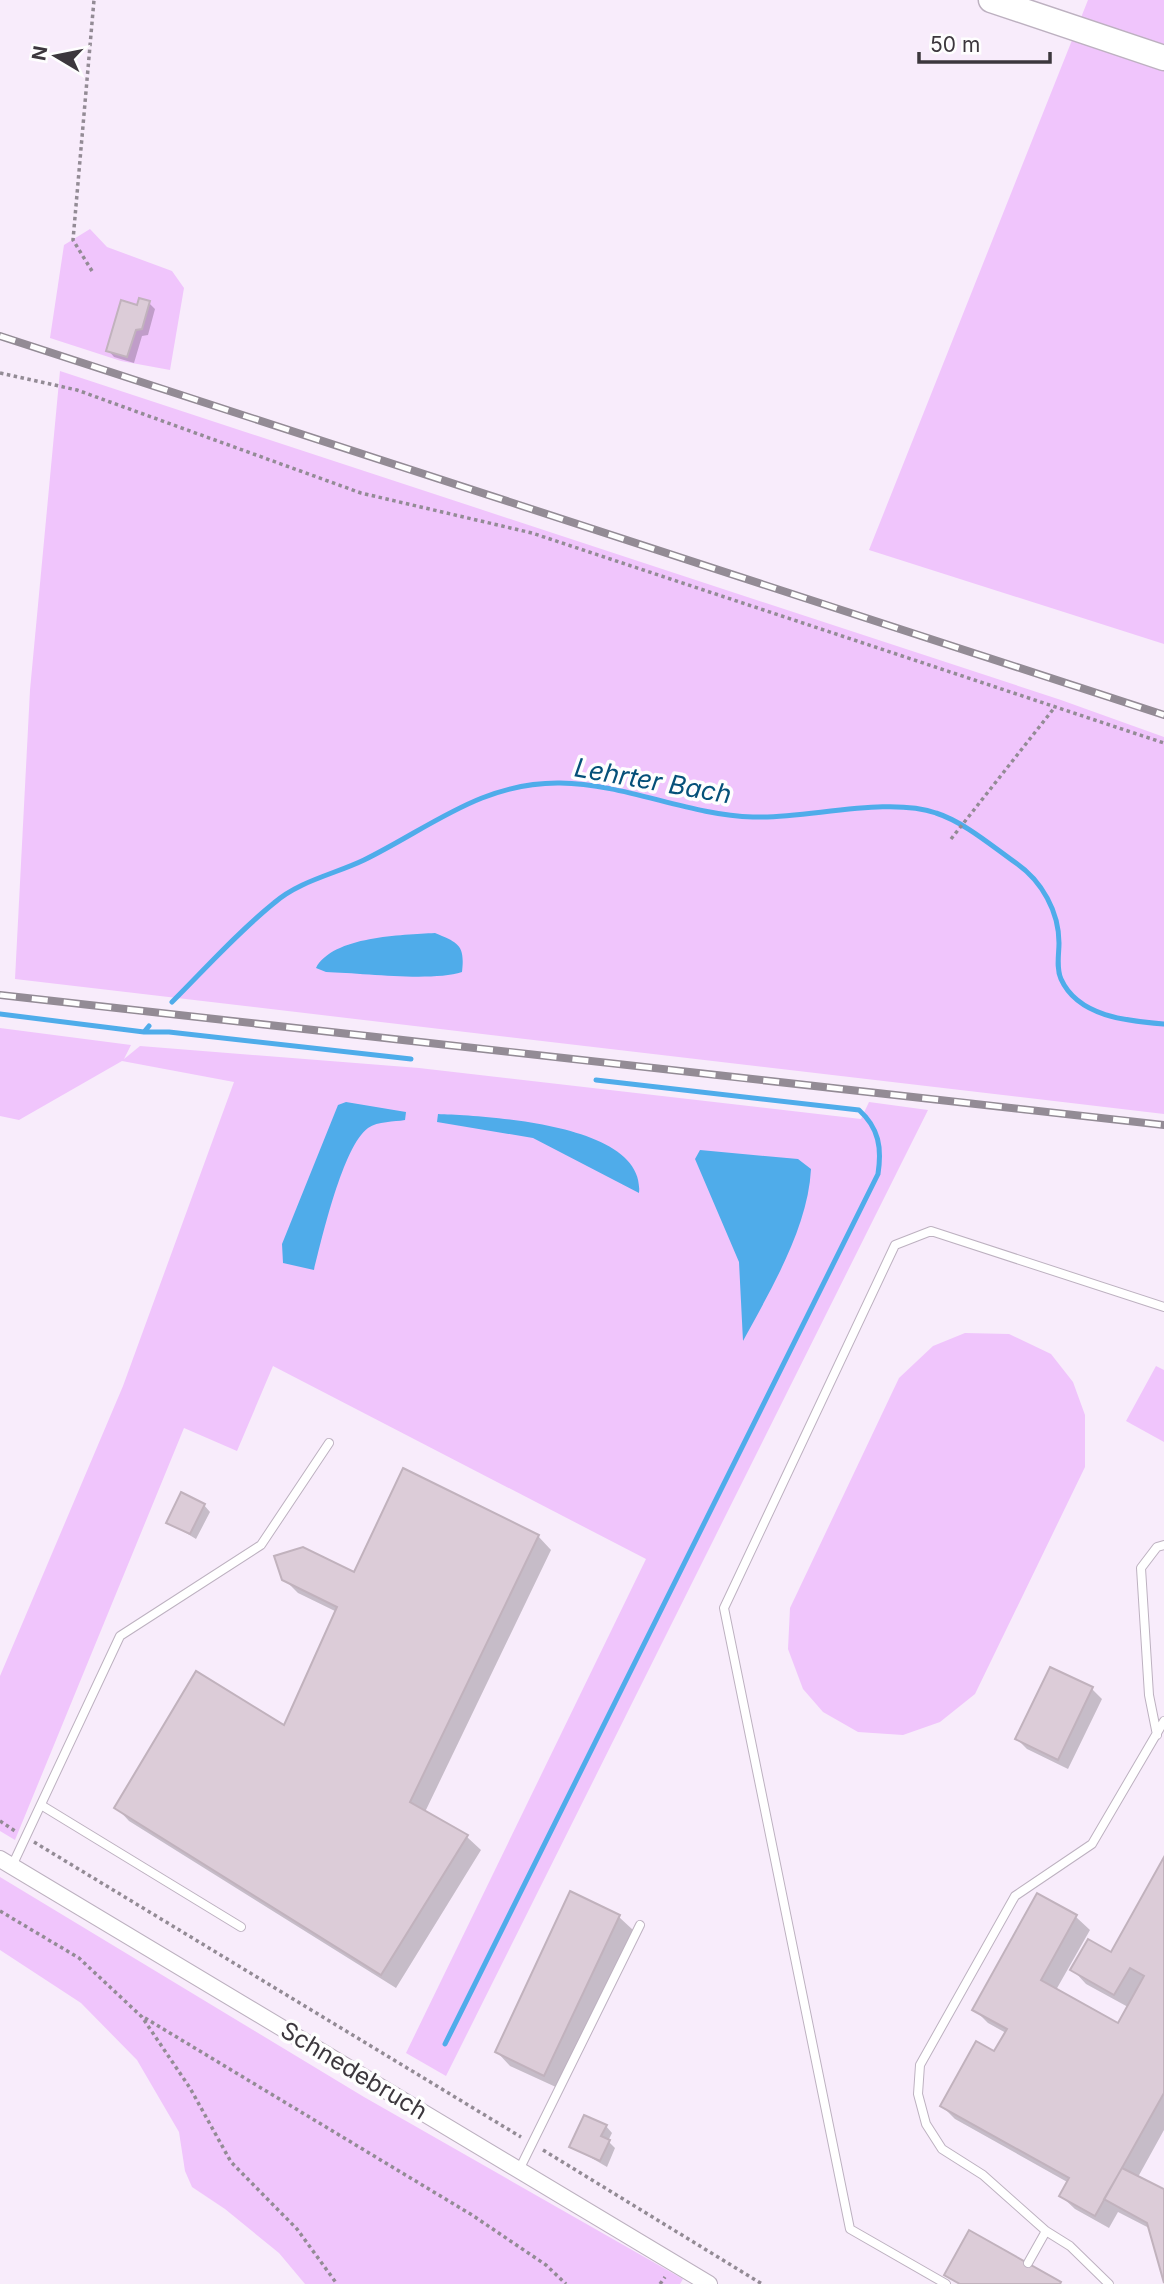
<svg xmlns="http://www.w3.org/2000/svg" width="1164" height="2284" font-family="Inter,sans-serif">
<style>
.green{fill:#f0c5fc}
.water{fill:#4facea}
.shadow{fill:#0003}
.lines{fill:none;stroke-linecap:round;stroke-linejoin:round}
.stream{stroke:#4facea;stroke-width:5}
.building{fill:#dcccd8;stroke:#c1b2bd;stroke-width:2}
.lane-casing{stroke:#bdb1c0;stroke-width:10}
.street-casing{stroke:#bdb1c0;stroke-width:18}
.primary-casing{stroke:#bdb1c0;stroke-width:27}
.path{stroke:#938b95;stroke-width:3.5;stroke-dasharray:3.5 3.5;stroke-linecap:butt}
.lane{stroke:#fff;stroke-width:8}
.street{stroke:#fff;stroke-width:16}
.primary{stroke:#fff;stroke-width:24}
.rail-casing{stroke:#938b95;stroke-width:8}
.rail{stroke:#fefefe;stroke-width:5;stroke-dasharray:16;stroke-linecap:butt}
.labels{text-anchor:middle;stroke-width:7;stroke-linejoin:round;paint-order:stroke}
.street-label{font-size:24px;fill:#3c373d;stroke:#fefefe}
.water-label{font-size:26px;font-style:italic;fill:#055079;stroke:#fefefe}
</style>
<rect width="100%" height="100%" fill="#f8ecfb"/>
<path class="green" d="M1088 0H1164V644L869 550Z
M90 229 107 247 172 271 184 288 170 370 121 361 50 338 64 245Z
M60 371 1061 700 1164 737V1114L15 979 30 690Z
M0 1028 131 1045 124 1059 140 1046 419 1068 861 1119 869 1102 928 1110 446 2076 406 2053 646 1559 273 1366 237 1451 184 1428 15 1840 0 1831V1676L123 1386 234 1082 122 1061 19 1120 0 1116Z
M965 1333 1009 1334 1051 1354 1073 1382 1085 1415V1467L975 1694 940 1722 903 1735 858 1732 823 1712 803 1689 788 1649 790 1608 899 1378 933 1346Z
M1156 1366 1164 1370V1442L1126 1421Z
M0 1877 364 2097 683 2279 680 2284H305L279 2253 225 2209 192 2187 185 2171 179 2132 137 2060 81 2003 0 1950Z"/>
<path class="water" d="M435 933C459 943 465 945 462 972 431 982 362 973 326 972L316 968C333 936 402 935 435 933Z
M346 1102 406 1112 405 1120C394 1122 378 1121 368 1128 343 1146 322 1238 314 1270L283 1263 282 1244 338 1105Z
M438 1114C484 1116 646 1123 639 1193L533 1138 437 1122Z
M700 1150 798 1159 811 1169C808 1228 771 1289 743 1341L739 1262 695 1159Z"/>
<path class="shadow" d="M149 303 155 309 148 335 142 336 134 363 114 357 108 350 138 307Z
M204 1505 210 1512 196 1539 168 1522Z
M538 1536 551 1550 425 1812 467 1837 481 1850 396 1988 129 1821 116 1807 285 1728 337 1612 298 1593 284 1579 355 1574Z
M1092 1689 1102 1699 1068 1769 1027 1749 1017 1739Z
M1164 1861V2130L1138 2177 1164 2191V2277L1151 2229 1118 2212 1109 2228 1075 2209 1061 2196 1069 2183 955 2119 942 2106 995 2054 1006 2033 988 2023 974 2009 1076 1917 1090 1930 1056 1990 1119 2025 1128 2007 1086 1984 1073 1970 1111 1955Z
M619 1917 633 1930 558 2088 510 2066 497 2052Z
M606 2126 612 2133 608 2141 615 2148 607 2167 571 2146Z"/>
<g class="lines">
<path class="stream" d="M172 1002C205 969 237 933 274 903 299 881 335 874 364 860 431 827 482 782 560 783 626 784 688 815 753 817 805 819 888 796 936 813 964 822 992 846 1016 863 1042 881 1059 912 1059 943 1059 954 1056 968 1061 979 1078 1017 1128 1021 1164 1024
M0 1014 144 1032 149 1026
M144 1032H169L411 1059
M445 2044 878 1174C882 1148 879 1128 859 1110L596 1080"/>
</g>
<path class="building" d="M139 298 150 301 142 329 136 330 127 357 106 351 121 300 137 305Z
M403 1468 539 1535 410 1802 468 1835 381 1975 114 1808 196 1671 284 1725 337 1607 282 1580 274 1556 303 1547 354 1572Z
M181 1492 205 1504 190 1534 166 1523Z
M1050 1667 1093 1687 1058 1760 1015 1739Z
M1164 1857V2093L1095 2216 1059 2196 1069 2178 940 2106 976 2041 994 2051 1007 2029 972 2010 1037 1893 1077 1915 1041 1980 1118 2023 1144 1976 1130 1968 1114 1995 1070 1970 1088 1939 1111 1952Z
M570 1891 620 1915 544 2076 495 2052Z
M584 2115 607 2125 601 2136 610 2140 600 2161 569 2147Z
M1122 2168 1164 2189V2283L1147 2223 1104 2199Z
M969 2230 1061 2282 1060 2284H960L944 2275Z"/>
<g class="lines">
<g class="lane-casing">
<path id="lane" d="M1157 1735 1149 1695 1141 1568 1157 1547 1164 1545
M41 1805 241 1927
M12 1866 120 1636 261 1545 329 1443
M519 2170 640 1925
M1028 2263 1046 2231
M946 2284 850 2229 724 1608 895 1245 931 1231 1164 1307
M1109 2284 1070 2246 1046 2231 983 2175 942 2149 926 2124 918 2094 920 2065 1015 1896 1092 1844 1164 1721"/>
</g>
<g class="street-casing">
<path id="street" d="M0 1859 709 2284"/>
</g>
<g class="primary-casing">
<path id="primary" d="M991 0 1164 58"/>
</g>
<path class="path" d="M92 271 73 240 94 0
M0 373 77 390 361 493 532 533 1164 743
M951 839 1055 707
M0 1821 15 1831
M34 1842 521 2137
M0 1911 79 1958 142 2017 190 2088 231 2162 297 2229 337 2284
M145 2018 472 2215 546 2265 566 2284
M543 2150 762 2284
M660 2284 665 2277"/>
<use href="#lane" class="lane"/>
<use href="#street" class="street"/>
<use href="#primary" class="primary"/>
<g class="rail-casing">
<path id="rail" d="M0 336 1164 715
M0 995 1164 1125"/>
</g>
<use href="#rail" class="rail"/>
</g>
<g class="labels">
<g class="street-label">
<text transform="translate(354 2071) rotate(31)" y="8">Schnedebruch</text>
</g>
<g class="water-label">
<text transform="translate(653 781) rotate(10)" y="9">Lehrter Bach</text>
</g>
</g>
<g transform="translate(56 56) rotate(280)" stroke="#fefefe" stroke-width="5" paint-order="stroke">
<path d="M0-5L12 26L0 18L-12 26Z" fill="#3c373d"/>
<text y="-10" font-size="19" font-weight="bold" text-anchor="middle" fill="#3c373d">N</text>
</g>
<path d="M919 52v10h131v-10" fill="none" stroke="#3c373d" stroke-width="3.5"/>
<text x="930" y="52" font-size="21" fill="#3c373d" stroke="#fefefe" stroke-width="5" paint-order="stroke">50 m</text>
</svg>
